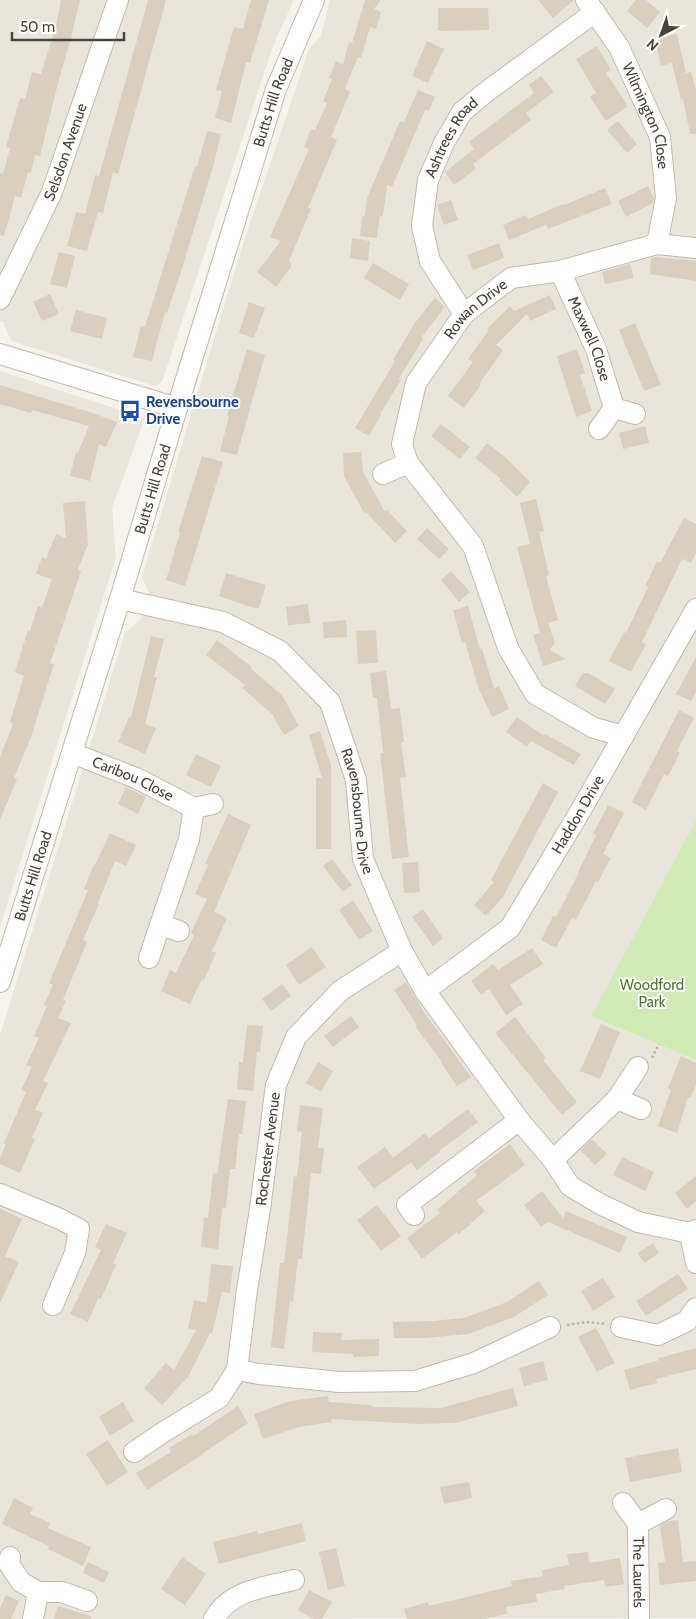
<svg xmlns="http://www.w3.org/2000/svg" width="696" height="1619" font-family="Cabin,sans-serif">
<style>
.residential{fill:#eae5da}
.green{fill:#d2eab5}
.building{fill:#d8cfc1}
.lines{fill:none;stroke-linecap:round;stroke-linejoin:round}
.minor-casing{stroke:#c2bbae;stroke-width:22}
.path{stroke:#c4b79f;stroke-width:2.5;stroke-dasharray:2.5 2.5;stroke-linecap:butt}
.minor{stroke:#fff;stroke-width:20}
.labels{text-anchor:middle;stroke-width:4;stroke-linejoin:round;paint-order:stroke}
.street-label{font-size:15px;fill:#4b4439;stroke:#fff}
.transit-label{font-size:15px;font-weight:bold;fill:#164399;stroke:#fff;text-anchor:start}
.park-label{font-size:15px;fill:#4a7f2a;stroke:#fff}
</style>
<rect width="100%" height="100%" fill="#f6f3ec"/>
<path class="residential" d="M0 0H294L273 46 162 382 155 386 11 341 3 322 0 321Z
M330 0H696V820L591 1016 696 1060V1618L0 1619V1035L125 633 141 619 149 594 142 577 241 250 309 49 321 36Z
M0 371 145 418 112 508 116 557 0 927Z"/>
<path class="green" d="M696 820V1060L591 1016Z"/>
<path class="building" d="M61 0H80L71 38 59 79 40 156 35 155 31 173 28 172 21 198 15 196 4 236 0 235V173L3 174 10 148 6 147 20 98 25 99 32 72 41 74 56 25Z
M148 0H166L118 174 113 172 103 213 98 212 87 251 67 246 76 212 85 214 95 175 99 176Z
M251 0H269L250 63 246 62 231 123 215 118 222 91 216 90 234 27 243 29Z
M365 0H381L374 9 381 12 376 29 370 27 361 58 358 57 345 89 350 92 331 137 337 140 308 208 311 209 289 261 291 263V267L276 287 257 272 281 241 270 237 309 149 304 147 311 129 315 130 327 103 323 101 332 79 329 78 336 61 343 64 349 42 352 43Z
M538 0H574L553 18Z
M636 0H646L660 12 647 28 627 11Z
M438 8H488L489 30 438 31Z
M677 34 686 73 691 72 696 90V134H690L683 99 681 100 672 63 661 66 655 39Z
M427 41 444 49 428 83 412 76Z
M597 46 611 70 606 73 628 106 606 121 590 97 596 93 576 59Z
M541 76 554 92 526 113 531 120 473 164 476 169 454 185 445 172 474 149 469 142 534 93 529 85Z
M418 90 435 97 429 111 425 110 392 187 387 185 383 216H380L377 238 360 236 362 216H365L367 198 400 121 404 122Z
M618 121 637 144 627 153 607 130Z
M207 131 221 134 213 167 179 278 167 313 165 312 152 361 133 357 141 326 145 327 195 166 197 167Z
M648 186 654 198 653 203 626 217 618 201Z
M605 188 612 204 548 229 546 225 509 240 503 225 526 215 528 219 563 204 564 205Z
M451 200 458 220 444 225 437 205Z
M352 238 370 241 368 261 350 258Z
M499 243 504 258 473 270 467 255Z
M59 252 75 256 67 288 50 284Z
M656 257 696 261V281L650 274 651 258Z
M373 263 409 284 400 300 364 278Z
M630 264 634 278 605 284 602 272Z
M50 294 59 314 42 321 33 302Z
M550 295 556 309 530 321 527 314 496 345 503 350 479 384 481 385 464 408 448 396 473 362 468 359 488 331 487 329 510 306 514 311Z
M435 298 445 307 421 338 423 339 399 379 401 380 380 414 381 415 369 436 355 428 395 361 393 360 414 324Z
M249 302 265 308 254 338 239 333Z
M76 310 107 318 102 339 70 331Z
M635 323 661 385 644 391 619 330Z
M247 349 265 355 237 455 220 451 229 416H227Z
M577 349 585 373 580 375 592 411 576 417 557 356Z
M0 385 93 413 117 422 106 447 99 444 90 481 70 476 76 452 78 453 89 426 32 410 31 413 3 405 0 404Z
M441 424 470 447 460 459 431 436Z
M645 426 649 443 623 449 619 433Z
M487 443 505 457 530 482 517 497 499 480 501 479 475 458Z
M361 452 363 472 385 512 387 510 407 531 395 543 366 512 364 513 344 476 343 453Z
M202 456 223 462 185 586 166 580 180 533 178 532Z
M536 499 544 531 539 532 549 575 546 576 558 620 548 623 555 643 550 650 566 659 543 666 533 635 540 633 517 547 530 544 520 503Z
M85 501 88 544 78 570 81 571 50 663 54 664 31 737 14 778 17 779 0 820V757L13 724 10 722 24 676 15 672 28 630 30 631 38 606 42 608 52 579 36 574 42 557 46 559 56 534 66 538 63 503Z
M684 518 696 524V553L691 563 682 559 642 642 646 644 631 672 609 661 624 632 626 633 648 587 645 586 657 561 660 563Z
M427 528 449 549 439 559 417 539Z
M451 571 470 592 459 602 441 580Z
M226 573 266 585 259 608H254L219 596Z
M308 604 310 623 288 625 286 607Z
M468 606 480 649 482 648 494 689 499 686 509 709 492 717 478 687 465 642 462 643 453 610Z
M346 620 347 637 324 638 323 622Z
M376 630 378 663 358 664 356 631Z
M151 636 164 639 154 677H157L145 724 156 728 145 754 118 742 129 717 131 718Z
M217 640 252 667 251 669 282 695 299 726 284 735 272 714 242 688 245 685 206 655Z
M696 657V692L691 701 676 694Z
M386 671 391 709 400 708 404 742 401 743 406 777 400 778 409 857 392 859 380 753H383L377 698H373L370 673Z
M583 673H588L615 689 605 704 575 686Z
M679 710 694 718 677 751 680 753 668 776 664 774 646 810 632 802Z
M517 717 544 736 545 734 581 754 574 765 531 741 527 747 506 732Z
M320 731 331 765V849H316V778H322L309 735Z
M196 754 221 766 211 787 186 775Z
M543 783 558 792 503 897 486 916 474 905 494 882 491 880Z
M126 787 146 797 138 814 118 804Z
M608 805 624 813 603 854 611 858 598 882 596 881 576 920 572 918 556 948 541 940 553 916 556 917 579 872H578L596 835 593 834Z
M228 814 251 825 214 912 227 918 212 951 216 953 204 980 202 979 190 1004 161 991 170 970 176 973 194 935 191 933 207 899 195 894 208 865 205 864Z
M110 833 136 845 126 866 115 861 98 903 99 904 83 940 87 942 63 1000 66 1001 58 1018 71 1023 43 1081 48 1083 35 1110 43 1113 32 1138 35 1139 20 1173 0 1164V1158L6 1144 4 1143 26 1092 21 1090 32 1067 26 1065 39 1038 34 1036 47 1006 44 1005 53 985 49 983 88 890 84 889 94 864 95 865Z
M332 859 352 885 343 892 323 866Z
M418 862 420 892 404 893 402 863Z
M353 900 373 931 359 940 339 910Z
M423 909 443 938 433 946 412 917Z
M312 947 326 967 299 985 286 965Z
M532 948 543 964 510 985 523 1004 506 1015 489 989 481 995 471 981 493 964 498 970Z
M406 982 424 1012 471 1077 457 1086 441 1063 442 1062 415 1026 417 1025 394 990Z
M282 984 291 996 271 1011 262 999Z
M351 1016 359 1027 333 1047 324 1036Z
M515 1017 546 1058 543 1060 577 1102 562 1115 495 1033Z
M601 1024 620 1032 600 1079 580 1071Z
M247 1025 263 1026 260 1052H257L253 1091 237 1089 239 1062H243Z
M681 1056 696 1063V1085L690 1098 688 1097 677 1133 658 1126 671 1090 668 1088Z
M318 1062 333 1071 321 1092 306 1083Z
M228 1099 246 1101 242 1135 239 1134 235 1169H230L226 1208H222L218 1249 201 1247 204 1217 208 1218 213 1173 217 1174Z
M300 1105 323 1108 318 1148H324L321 1174 311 1173 302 1259H298L293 1302 290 1301 284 1349 271 1347 280 1263H284L294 1176 297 1177 302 1132 297 1131Z
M468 1109 478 1122 439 1151 440 1152 417 1170 411 1162 374 1189 357 1167 385 1147 393 1158 425 1133 429 1138Z
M592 1139 607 1154 595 1165 580 1150Z
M510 1144 525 1165 476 1201 485 1211 459 1234 457 1232 422 1259 407 1238 440 1213 437 1210 477 1175 474 1171Z
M622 1157 654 1172 645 1191 613 1175Z
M696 1176V1201L687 1209 675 1193Z
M542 1191 563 1218 566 1211 627 1237 620 1253 548 1222 541 1227 524 1205Z
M377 1205 401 1236 381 1251 357 1220Z
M0 1208 22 1219 5 1256 19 1262 0 1303Z
M106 1224 127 1233 113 1263 116 1265 101 1299 98 1298 88 1322 70 1314 101 1250 95 1247Z
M653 1243 659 1253 644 1263 638 1253Z
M211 1264 233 1266 230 1293 222 1292 212 1334 210 1333 188 1377 162 1405 144 1388 166 1363 174 1370 196 1330 188 1328 194 1300 207 1303Z
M678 1274 688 1289 646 1316 636 1301Z
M603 1278 615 1297 593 1311 581 1291Z
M539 1281 548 1295 514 1317 468 1334 426 1338H394L393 1322 432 1321 464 1318 507 1302Z
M596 1328 615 1363 597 1372 578 1337Z
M313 1332 342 1333 341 1340 379 1339V1356L353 1357V1354L312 1352Z
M696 1348V1369L656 1379 657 1383 630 1390 624 1370 659 1360V1358Z
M543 1361 548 1380 524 1386 519 1368Z
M513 1388 518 1406 455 1423 417 1424 331 1419 332 1422 299 1427 263 1439 254 1414 290 1401 328 1396 329 1402 372 1405 371 1407 441 1408Z
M123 1402 134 1421 110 1436 99 1417Z
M238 1406 248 1423 203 1453V1454L147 1490 136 1473 171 1452 169 1448 192 1434 193 1436Z
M108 1440 128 1472 107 1486 86 1454Z
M678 1448 682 1472 630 1482 625 1458Z
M469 1482 472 1498 444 1504 440 1487Z
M14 1498 33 1508 30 1514 50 1523 48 1528 91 1547 83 1566 48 1549 49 1546 2 1524Z
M678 1520 683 1562 696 1561V1581L660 1585 658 1563 665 1562 660 1525 669 1521Z
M302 1523 306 1541 219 1564 213 1542 257 1531 258 1534Z
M336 1548 345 1586 328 1590 319 1552Z
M588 1552 589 1563 620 1558 624 1584 605 1587 604 1580 564 1586 565 1589 536 1594 537 1602 506 1607 507 1614 485 1619H407L404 1609 428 1602 429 1606 512 1586 511 1581 543 1576 542 1570 569 1565 567 1554Z
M182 1557 206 1574 185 1605 161 1589Z
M88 1562 109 1572 104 1583 83 1573Z
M309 1590 332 1602 322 1619H313L298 1610Z
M6 1595 19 1601 11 1619H0V1608Z
M58 1606 91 1616V1619H54Z"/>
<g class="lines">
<g class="minor-casing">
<g id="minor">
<path id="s1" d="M586 0 619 47 660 137 666 198 657 244"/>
<path id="s2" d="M560 271 596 349 614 408 599 429"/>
<path id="s3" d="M0 299 52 192 118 0"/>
<path id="s4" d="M464 314 430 261 422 226 428 180 444 143 462 112 486 92 595 12"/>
<path d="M0 354 177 408"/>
<path d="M614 408 635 414"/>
<path d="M383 474 408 463"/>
<path id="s5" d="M120 599 223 622 280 651 330 702 356 780 363 859 402 951 425 991 519 1120 553 1160 570 1186 600 1204 638 1222 690 1233 696 1230"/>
<path id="s6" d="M624 736 594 728 535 694 508 648 473 546 408 463 402 444 416 383 464 314 511 278 560 271 657 244 696 248"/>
<path id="s7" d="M72 753 136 778 194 808 189 839 149 958"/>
<path d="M194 808 213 804"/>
<path d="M161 925 179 931"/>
<path d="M402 951 340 991 296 1037 276 1085 260 1209 247 1290 237 1370 259 1374 340 1382 415 1381 474 1363 550 1327"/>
<path id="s8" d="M0 982 120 599 177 408 276 89 314 0"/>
<path id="s9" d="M425 991 510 928 578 815 696 609"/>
<path d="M617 1099 641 1109"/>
<path d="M553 1160 617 1099 638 1067"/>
<path d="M0 1194 60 1219 79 1229 75 1253 53 1305"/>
<path d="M414 1215 407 1205 519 1120"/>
<path d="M690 1233 696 1263"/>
<path d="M621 1327 658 1335 687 1321 696 1308"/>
<path d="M134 1452 162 1433 219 1398 237 1370"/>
<path id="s10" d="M623 1503 638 1524 639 1619"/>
<path d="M638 1524 666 1509"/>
<path d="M10 1557 9 1564 21 1582 38 1592 33 1619"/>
<path d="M38 1592H62L87 1601"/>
<path d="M214 1619C230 1590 265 1587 294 1580"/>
</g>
</g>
<path class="path" d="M652 1058 659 1044
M567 1325 586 1322 606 1324"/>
<use href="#minor" class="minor"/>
</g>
<defs>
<g id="bus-bare" transform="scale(1.725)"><path d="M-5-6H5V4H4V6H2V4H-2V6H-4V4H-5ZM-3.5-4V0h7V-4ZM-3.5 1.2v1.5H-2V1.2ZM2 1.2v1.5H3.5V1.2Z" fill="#1a4fb4" stroke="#fff" stroke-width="2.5" paint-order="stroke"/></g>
</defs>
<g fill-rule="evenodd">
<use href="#bus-bare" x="130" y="411"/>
</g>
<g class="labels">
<g class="street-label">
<text dy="5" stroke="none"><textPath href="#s8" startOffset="921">Butts Hill Road</textPath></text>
<text dy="5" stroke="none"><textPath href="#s1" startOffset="132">Wilmington Close</textPath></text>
<text dy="5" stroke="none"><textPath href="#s4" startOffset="194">Ashtrees Road</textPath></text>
<text dy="5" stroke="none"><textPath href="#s3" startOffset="161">Selsdon Avenue</textPath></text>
<text dy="5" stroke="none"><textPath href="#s6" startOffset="544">Rowan Drive</textPath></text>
<text dy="5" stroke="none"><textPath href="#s2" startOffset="74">Maxwell Close</textPath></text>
<text dy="5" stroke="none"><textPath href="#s8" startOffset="516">Butts Hill Road</textPath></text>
<text dy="5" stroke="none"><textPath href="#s7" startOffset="66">Caribou Close</textPath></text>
<text dy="5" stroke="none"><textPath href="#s5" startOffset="354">Ravensbourne Drive</textPath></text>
<text dy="5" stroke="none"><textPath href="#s9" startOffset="238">Haddon Drive</textPath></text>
<text dy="5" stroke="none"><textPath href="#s8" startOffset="111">Butts Hill Road</textPath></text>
<text transform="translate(268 1149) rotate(-83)" y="5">Rochester Avenue</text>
<text dy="5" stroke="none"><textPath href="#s10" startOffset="74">The Laurels</textPath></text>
</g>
<g class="transit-label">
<text x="146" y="407">Revensbourne<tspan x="146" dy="17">Drive</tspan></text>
</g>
<g class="park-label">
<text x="652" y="990">Woodford<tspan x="652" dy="17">Park</tspan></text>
</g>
</g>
<g transform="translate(661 35) rotate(221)" stroke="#ffffff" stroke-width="4" paint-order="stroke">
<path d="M0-4L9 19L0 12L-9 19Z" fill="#4b4439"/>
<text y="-8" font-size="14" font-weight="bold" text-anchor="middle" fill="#4b4439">N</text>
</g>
<path d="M12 32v8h112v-8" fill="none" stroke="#4b4439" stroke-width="2.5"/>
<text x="20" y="32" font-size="15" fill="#4b4439" stroke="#ffffff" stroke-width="4" paint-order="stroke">50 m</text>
</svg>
